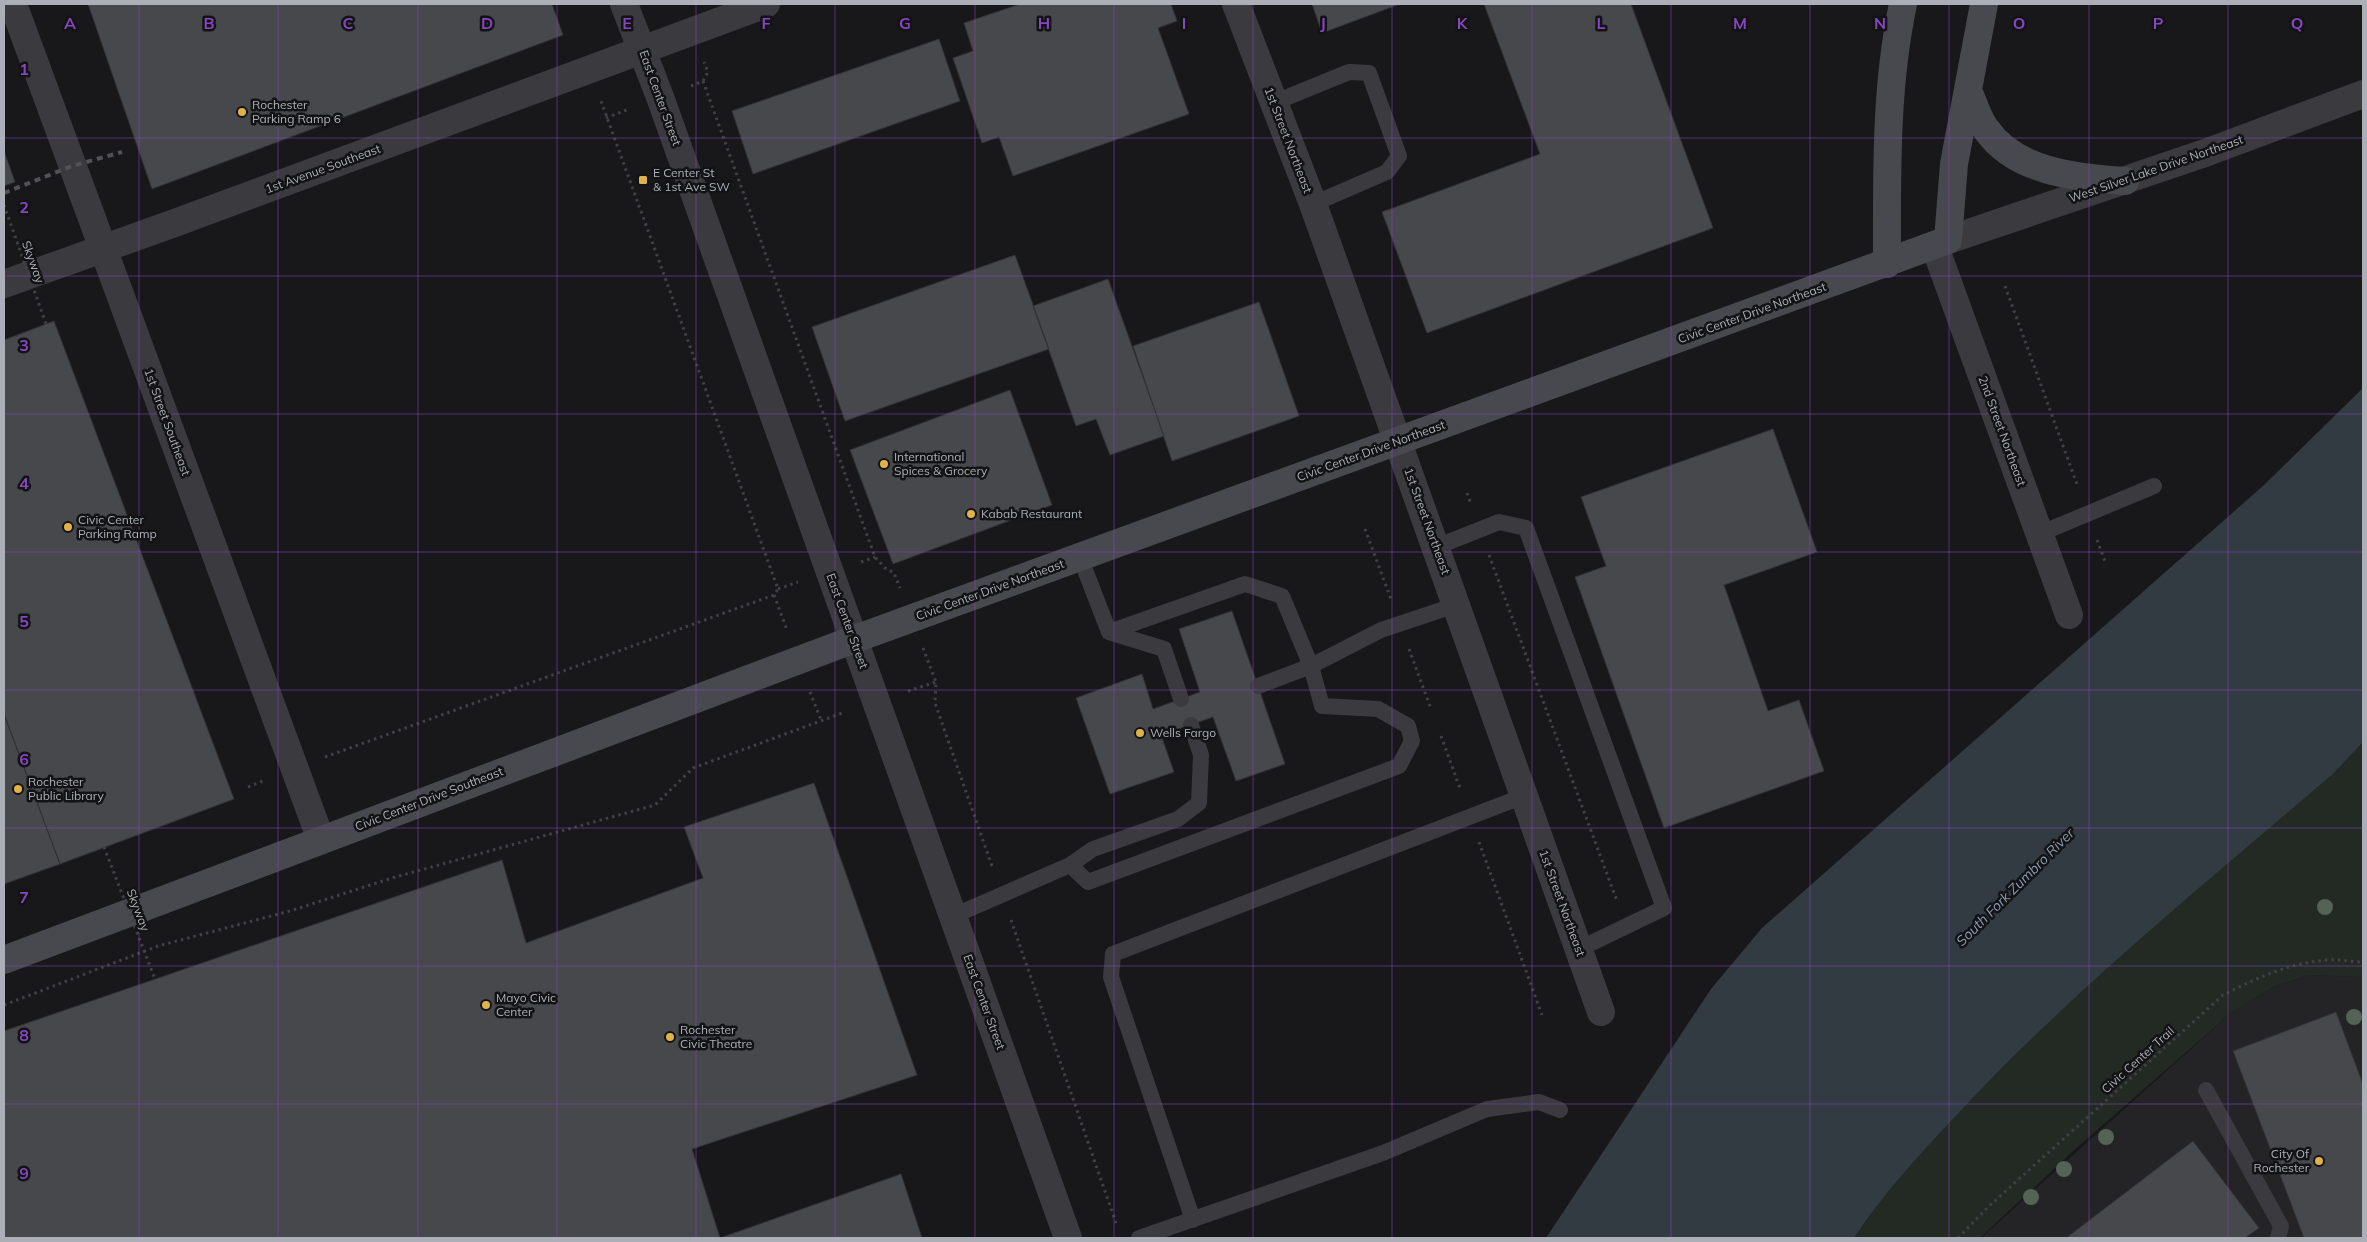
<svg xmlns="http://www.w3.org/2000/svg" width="2367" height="1242" font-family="Mulish,sans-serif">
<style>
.built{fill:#242427}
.green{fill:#232a24}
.water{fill:#333b42}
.building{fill:#47484c;stroke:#333236}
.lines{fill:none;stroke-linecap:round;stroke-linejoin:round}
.path{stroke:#404146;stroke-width:3;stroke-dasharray:2.5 4;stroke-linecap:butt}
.service{stroke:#3a3a3f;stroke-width:16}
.minor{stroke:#3a3a3f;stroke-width:28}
.tertiary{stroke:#3a3a3f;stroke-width:28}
.secondary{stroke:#48494e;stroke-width:28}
.rail{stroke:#515257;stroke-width:4;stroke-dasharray:6 5;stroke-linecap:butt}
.path-bridge{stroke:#404146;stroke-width:3;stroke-dasharray:2.5 4;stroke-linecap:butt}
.tree{fill:#546356}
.grid{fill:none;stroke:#8546be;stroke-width:1;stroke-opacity:0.55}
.poi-dot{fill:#e0b24a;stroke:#131315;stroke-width:2}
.labels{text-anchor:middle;stroke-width:5;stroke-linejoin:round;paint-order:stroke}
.street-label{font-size:12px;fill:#acafb8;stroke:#131315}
.poi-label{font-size:12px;fill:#acafb8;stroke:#131315;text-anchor:start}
.water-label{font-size:14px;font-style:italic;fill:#879bb0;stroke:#131315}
.grid-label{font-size:16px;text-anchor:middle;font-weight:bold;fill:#8546be;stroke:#131315;stroke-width:5;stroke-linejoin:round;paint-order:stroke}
</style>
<rect width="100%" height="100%" fill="#18181a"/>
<path class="built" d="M2308 975 2363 977V1238H1981L2231 1013 2273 987Z"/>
<path class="green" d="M2363 742V977L2308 975 2273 987 2231 1013 2072 1152 1980 1238H1854C1887 1188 1930 1143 1971 1100 2083 982 2210 879 2334 773Z"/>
<path class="water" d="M2363 388V742L2334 773C2211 879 2083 982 1971 1100 1930 1143 1887 1188 1854 1238H1546L1711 989 1762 928 2264 485Z"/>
<path class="building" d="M88 4H552L563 35 152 189Z
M1020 4H1171L1177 21 1158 28 1189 114 1013 176 999 137 982 143 953 58 973 51 964 23Z
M1312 4H1400L1322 33Z
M1484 4H1631L1713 228 1427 333 1382 212 1540 154Z
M939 39 960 101 753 174 732 111Z
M4 151 15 182 4 186Z
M1015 255 1049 349 845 421 812 327Z
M1108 279 1164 436 1110 455 1096 419 1076 426 1033 306Z
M1259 302 1299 416 1172 461 1133 346Z
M54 321 234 799 60 864 4 714V340Z
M1010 390 1052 505 893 564 850 450Z
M1773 429 1817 552 1724 585 1768 711 1799 700 1824 771 1664 828 1575 577 1606 566 1581 497Z
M1232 611 1285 764 1236 781 1213 717 1161 735 1174 772 1110 794 1076 698 1142 674 1153 709 1200 692 1179 629Z
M4 714 60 864 4 884Z
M814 783 917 1075 692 1149 720 1238 901 1174 922 1238H4V1031L502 860 526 943 703 878 684 827Z
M2336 1012 2363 1084V1238H2304L2233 1051Z
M2193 1141 2259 1228 2245 1238H2066Z"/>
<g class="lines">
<path class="path" d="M703 81 875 557 885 568 894 573 900 588
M691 86 703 81 708 72 704 62
M606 118 629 109
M2005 286 2078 487
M1467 493 1471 504
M1365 529 1391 599
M2097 540 2106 564
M1489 555 1617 901
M861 562 875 557
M778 589 798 582
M774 595 787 630
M923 648 936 682 935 703 993 869
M1409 649 1431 709
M908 691 936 682
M810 692 821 720
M1441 736 1461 791
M325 757 774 595 778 589 601 101
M248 787 263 781
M1479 842 1542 1015
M1011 920 1116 1223
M4 1005 158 946 290 911 392 878 655 805 693 768 845 712
M1958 1238 1988 1207 2223 995C2257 978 2290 962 2329 960 2340 959 2352 962 2363 962"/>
<path class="service" d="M1273 103 1349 72 1369 73 1399 156 1387 172 1313 204
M2039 534 2154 486
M1436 547 1499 522 1526 528 1664 908 1579 949
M1080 557 1109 632
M1109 632 1245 584 1282 596 1311 666 1258 686
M1109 632 1164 649 1181 699
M1070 865 1088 882 1399 766 1412 741 1408 726 1378 709 1322 706 1311 666 1381 630 1456 605
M953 916 1070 865 1093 849 1178 819 1199 803 1201 755 1191 725
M2206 1090 2281 1226 2278 1238
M1193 1220 1111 977 1113 954 1524 796
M1139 1238 1383 1153 1487 1109 1539 1102 1560 1110"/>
<path class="minor" d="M13 4 321 840
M1236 4 1313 204 1601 1012
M1935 247 2069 615
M4 284 172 224 766 4"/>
<path class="tertiary" d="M624 4 660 97 1068 1238
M1948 240 2205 153 2363 94"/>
<path class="secondary" d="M1968 91C1974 103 1978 119 1986 129 2016 173 2077 177 2125 181
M1887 264C1887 177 1885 89 1903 4
M4 960 855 639 1948 240 1954 164 1984 4"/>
<path class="rail" d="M4 193 72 166 122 152"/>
<path class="path-bridge" d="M4 205 46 324
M104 847 155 979"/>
</g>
<g class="tree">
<circle cx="2325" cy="907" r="8"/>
<circle cx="2354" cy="1017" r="8"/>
<circle cx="2106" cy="1137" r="8"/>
<circle cx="2064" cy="1169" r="8"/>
<circle cx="2031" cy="1197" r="8"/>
</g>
<path class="grid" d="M139 4V1238M278 4V1238M418 4V1238M557 4V1238M696 4V1238M835 4V1238M975 4V1238M1114 4V1238M1253 4V1238M1392 4V1238M1532 4V1238M1671 4V1238M1810 4V1238M1949 4V1238M2089 4V1238M2228 4V1238M4 138H2363M4 276H2363M4 414H2363M4 552H2363M4 690H2363M4 828H2363M4 966H2363M4 1104H2363"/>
<g class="poi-dot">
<circle cx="242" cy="112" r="5"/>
<rect x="638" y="175" width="10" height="10" rx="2.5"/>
<circle cx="884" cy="464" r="5"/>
<circle cx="971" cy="514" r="5"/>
<circle cx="68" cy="527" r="5"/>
<circle cx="1140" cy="733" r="5"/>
<circle cx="18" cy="789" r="5"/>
<circle cx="486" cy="1005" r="5"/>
<circle cx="670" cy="1037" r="5"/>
<circle cx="2319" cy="1161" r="5"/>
</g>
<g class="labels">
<g class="street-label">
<text transform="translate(660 98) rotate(70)" y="4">East Center Street</text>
<text transform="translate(1288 140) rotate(69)" y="4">1st Street Northeast</text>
<text transform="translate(323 169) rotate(-20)" y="4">1st Avenue Southeast</text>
<text transform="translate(2156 169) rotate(-19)" y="4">West Silver Lake Drive Northeast</text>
<text transform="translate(33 262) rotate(70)" y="4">Skyway</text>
<text transform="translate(1752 313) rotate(-20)" y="4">Civic Center Drive Northeast</text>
<text transform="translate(167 422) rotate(70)" y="4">1st Street Southeast</text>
<text transform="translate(2002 431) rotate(70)" y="4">2nd Street Northeast</text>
<text transform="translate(1371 451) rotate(-20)" y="4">Civic Center Drive Northeast</text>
<text transform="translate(1427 521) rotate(70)" y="4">1st Street Northeast</text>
<text transform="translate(990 590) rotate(-20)" y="4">Civic Center Drive Northeast</text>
<text transform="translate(847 621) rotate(70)" y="4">East Center Street</text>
<text transform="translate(429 799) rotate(-21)" y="4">Civic Center Drive Southeast</text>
<text transform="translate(1562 903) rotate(70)" y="4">1st Street Northeast</text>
<text transform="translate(138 910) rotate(69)" y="4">Skyway</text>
<text transform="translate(984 1002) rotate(70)" y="4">East Center Street</text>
<text transform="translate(2138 1060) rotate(-42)" y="4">Civic Center Trail</text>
</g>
<g class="poi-label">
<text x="252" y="109">Rochester<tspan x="252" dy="14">Parking Ramp 6</tspan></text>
<text x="653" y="177">E Center St<tspan x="653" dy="14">&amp; 1st Ave SW</tspan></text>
<text x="894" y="461">International<tspan x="894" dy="14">Spices &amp; Grocery</tspan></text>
<text x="981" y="518">Kabab Restaurant</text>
<text x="78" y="524">Civic Center<tspan x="78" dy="14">Parking Ramp</tspan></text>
<text x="1150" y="737">Wells Fargo</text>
<text x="28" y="786">Rochester<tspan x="28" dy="14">Public Library</tspan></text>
<text x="496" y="1002">Mayo Civic<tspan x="496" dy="14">Center</tspan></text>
<text x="680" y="1034">Rochester<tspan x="680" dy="14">Civic Theatre</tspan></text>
<text x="2309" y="1158" text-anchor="end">City Of<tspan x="2309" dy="14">Rochester</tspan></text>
</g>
<g class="water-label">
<text transform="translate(2015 887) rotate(-45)" y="5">South Fork Zumbro River</text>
</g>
</g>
<g class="grid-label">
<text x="70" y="29">A</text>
<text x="209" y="29">B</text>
<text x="348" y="29">C</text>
<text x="487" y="29">D</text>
<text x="627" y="29">E</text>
<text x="766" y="29">F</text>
<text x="905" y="29">G</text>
<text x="1044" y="29">H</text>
<text x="1184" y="29">I</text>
<text x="1323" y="29">J</text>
<text x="1462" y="29">K</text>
<text x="1601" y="29">L</text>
<text x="1740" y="29">M</text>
<text x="1880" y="29">N</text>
<text x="2019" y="29">O</text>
<text x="2158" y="29">P</text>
<text x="2297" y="29">Q</text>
<text x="24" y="75">1</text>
<text x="24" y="213">2</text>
<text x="24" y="351">3</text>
<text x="24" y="489">4</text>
<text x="24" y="627">5</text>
<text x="24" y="765">6</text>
<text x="24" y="903">7</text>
<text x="24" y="1041">8</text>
<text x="24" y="1179">9</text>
</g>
<rect width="2367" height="1242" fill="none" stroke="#acafb8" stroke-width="10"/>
</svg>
